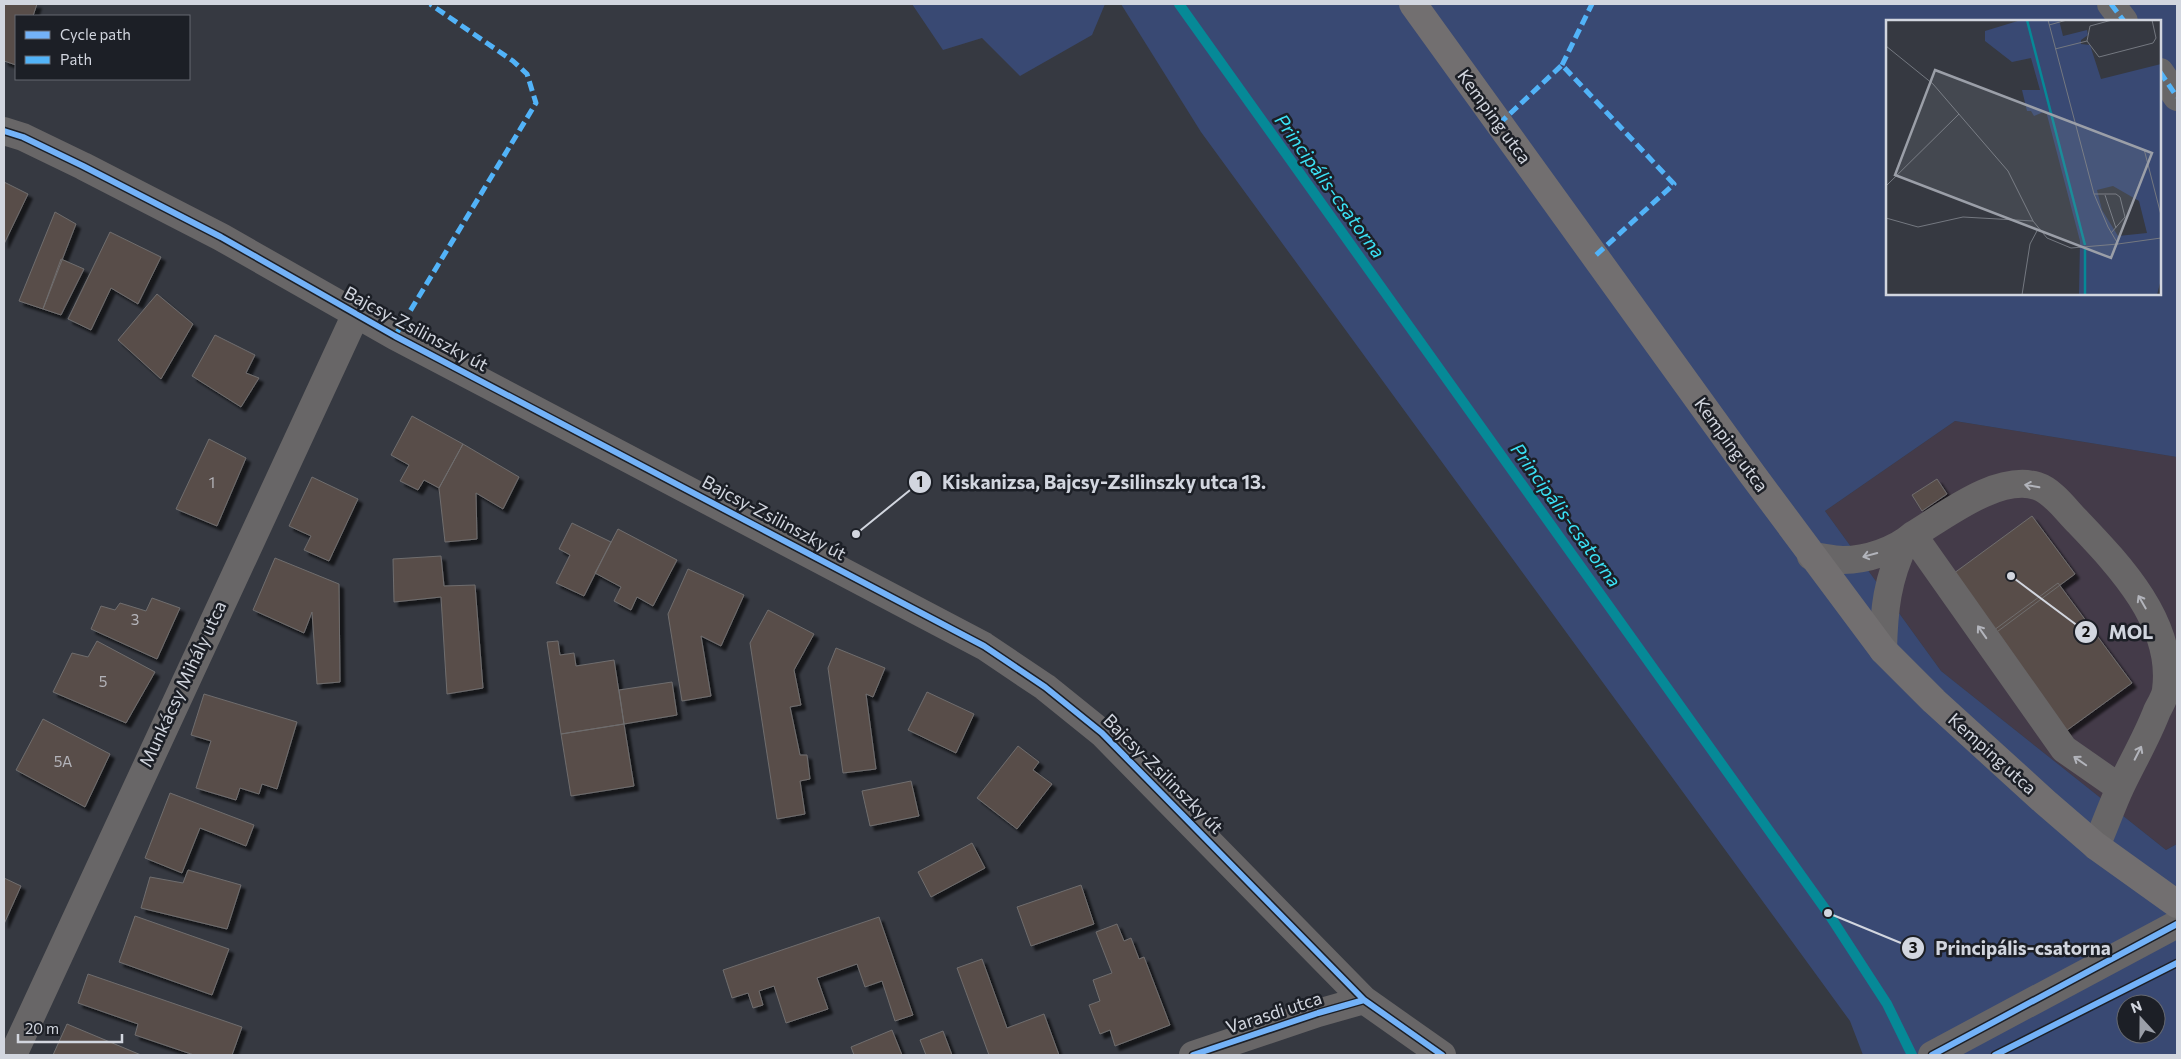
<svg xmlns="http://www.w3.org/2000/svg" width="2181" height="1059" font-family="Commissioner,sans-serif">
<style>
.commercial{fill:#443b49}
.green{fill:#394973;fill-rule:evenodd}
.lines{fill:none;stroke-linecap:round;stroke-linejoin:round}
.stream{stroke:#068997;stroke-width:10}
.building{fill:#594e49;stroke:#6f6d6e;filter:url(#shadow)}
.minor{stroke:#686667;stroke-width:28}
.major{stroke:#726f70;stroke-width:28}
.quiet{stroke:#52b3f8;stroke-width:5;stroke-dasharray:10 5;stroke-linecap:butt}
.cycleway-casing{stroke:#1c1f26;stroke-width:9}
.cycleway{stroke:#73b2f8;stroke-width:6}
.oneway{stroke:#b2b4bb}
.labels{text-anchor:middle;stroke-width:5;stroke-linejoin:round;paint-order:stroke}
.number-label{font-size:15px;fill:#b4b4ba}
.street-label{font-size:18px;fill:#d2d6df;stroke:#1c1f26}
.water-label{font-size:19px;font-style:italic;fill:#3be2f6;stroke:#1c1f26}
.inset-river{fill:none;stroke:#068997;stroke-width:2.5}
.inset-road{fill:none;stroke:#747880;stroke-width:1}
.view{fill:#9b9fa8;fill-opacity:0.15;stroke:#9b9fa8;stroke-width:2.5}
.inset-edge{fill:none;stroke:#d2d6df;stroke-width:2.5}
.leader{fill:none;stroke:#d2d6df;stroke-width:2}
.callout-dot{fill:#d2d6df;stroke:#1c1f26;stroke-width:2}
.mark-label{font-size:15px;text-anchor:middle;font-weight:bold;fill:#111}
.callout-label{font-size:19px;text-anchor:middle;font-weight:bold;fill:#d2d6df;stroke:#1c1f26;stroke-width:5;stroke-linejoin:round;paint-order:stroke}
</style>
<defs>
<filter id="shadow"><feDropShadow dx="4.5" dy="4.5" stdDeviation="1" flood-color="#0009"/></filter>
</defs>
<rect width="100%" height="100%" fill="#363941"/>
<path class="commercial" d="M1955 421 2177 457V844L2166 850 1941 671 1825 511Z"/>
<path class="green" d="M912 4H1105L1092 35 1020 76 982 38 943 50Z
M1121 4H2177V457L1955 421 1825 511 1941 671 2166 850 2177 844V1055H1863L1850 1021 1201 132ZM1887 21H2160V294H1887ZM2126 1004H2156V1034H2126Z"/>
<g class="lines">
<path class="stream" d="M1179 4 1828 913 1887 1004 1912 1055"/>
</g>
<path class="building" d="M4 4H37L33 16H16V65L4 61Z
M4 182 28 194 4 244Z
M55 212 76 224 43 309 19 301Z
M110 232 161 257 138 304 111 288 91 330 68 319Z
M61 259 84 269 61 315 43 309Z
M157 294 193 324 161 379 118 340Z
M215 335 255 355 246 373 259 378 241 407 192 376Z
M412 416 463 444 439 488 424 480 418 490 400 481 409 465 391 455Z
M209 439 246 458 217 526 176 509Z
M463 444 519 477 503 509 476 493 477 539 445 542 439 488Z
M312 477 358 499 329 561 304 550 311 536 289 526Z
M1937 479 1947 494 1922 511 1912 495Z
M2032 516 2075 574 1990 637 1946 579Z
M572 523 611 542 584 596 556 583 570 555 559 549Z
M618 529 677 560 653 606 637 597 631 610 614 601 621 587 595 573Z
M441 556 444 586 475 585 483 688 447 694 441 597 394 602 393 559Z
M275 558 339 584 340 682 317 684 312 612 304 633 253 610Z
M688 569 744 595 721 646 701 636 711 696 682 701 668 614Z
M2058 583 2132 683 2059 736 1986 636Z
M152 598 180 608 157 659 91 629 101 606 115 610 120 603 146 611Z
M768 610 814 634 794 670 801 705 790 707 800 755H807L810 779 800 781 805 814 777 819 750 643Z
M97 641 155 672 126 723 53 692 72 653 88 657Z
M558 641 560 655 574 653 576 666 614 660 624 724 561 734 547 642Z
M836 648 885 668 873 697 866 694 876 769 843 773 828 668Z
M672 682 677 715 624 724 619 690Z
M927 692 974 714 956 753 908 730Z
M204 694 297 722 277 789 262 784 259 794 240 788 236 800 196 788 211 741 191 735Z
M43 719 110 754 85 807 16 770Z
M624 724 634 786 571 796 561 734Z
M1018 746 1039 762 1033 770 1052 784 1017 829 977 798Z
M911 781 919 816 870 826 862 791Z
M170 793 254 825 246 846 200 828 182 873 145 858Z
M972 843 985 868 931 897 918 872Z
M188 870 241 885 227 929 141 908 150 877 183 883Z
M4 878 21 886 4 924Z
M1081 885 1094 924 1031 946 1017 907Z
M135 916 229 949 212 995 119 962Z
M879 917 913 1015 895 1021 882 981 865 987 857 964 817 978 828 1009 786 1023 774 986 759 991 763 1005 753 1008 748 993 732 998 723 970Z
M1117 924 1124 941 1131 938 1139 959 1144 957 1170 1025 1115 1046 1110 1030 1100 1034 1089 1005 1100 1001 1093 980 1112 973 1096 932Z
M982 959 1007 1028 1044 1014 1059 1055H989L957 968Z
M88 974 242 1027 232 1055H194L135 1035 138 1024 78 1003Z
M67 1024 141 1055H53Z
M892 1030 902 1055H854L851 1047Z
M943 1031 952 1055H926L920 1040Z"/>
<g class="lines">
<path class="minor" d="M2111 4 2124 21
M2160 72 2177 97
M4 131 23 137 83 166 221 237 395 336 984 646 1045 687 1102 733 1364 1000 1442 1055
M1913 535 2064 749 2120 788
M1811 556C1822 557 1833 560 1843 560 1867 560 1896 550 1913 535 1946 515 1998 474 2037 486 2053 491 2066 510 2077 521 2119 565 2175 623 2166 690 2165 697 2160 705 2157 711 2147 737 2133 761 2121 786 2112 805 2105 826 2096 846
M1883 650C1884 609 1887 580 1905 542
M13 1055 356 314
M1193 1055 1318 1013 1364 1000
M1932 1055 2177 924"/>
<path class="major" d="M1413 4 1752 474 1883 650 1934 701 2045 802 2096 846 2177 904"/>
<path class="quiet" d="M2111 4 2124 21
M1562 65 1592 4
M2160 72 2177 97
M1499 124 1562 65 1674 184 1595 256
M395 336 536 103 527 74 513 61 430 4"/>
<g class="cycleway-casing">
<path id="cycleway" d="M4 131 23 137 83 166 221 237 395 336 984 646 1045 687 1102 733 1364 1000 1442 1055
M1193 1055 1318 1013 1364 1000
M1932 1055 2177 924
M1995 1055 2177 963"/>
</g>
<use href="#cycleway" class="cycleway"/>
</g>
<defs><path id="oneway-shaft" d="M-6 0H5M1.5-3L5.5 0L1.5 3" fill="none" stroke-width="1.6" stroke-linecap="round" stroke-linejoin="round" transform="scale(1.25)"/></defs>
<g class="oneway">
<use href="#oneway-shaft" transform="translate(2032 486) rotate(-170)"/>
<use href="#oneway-shaft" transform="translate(1870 555) rotate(165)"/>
<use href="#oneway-shaft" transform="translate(2142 602) rotate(-120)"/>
<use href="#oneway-shaft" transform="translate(1982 632) rotate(-125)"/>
<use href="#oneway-shaft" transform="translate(2138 753) rotate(-63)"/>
<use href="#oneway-shaft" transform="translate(2080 761) rotate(-145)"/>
</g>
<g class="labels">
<g class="number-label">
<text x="212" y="488">1</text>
<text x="135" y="625">3</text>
<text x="103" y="687">5</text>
<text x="63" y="767">5A</text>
</g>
<g class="street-label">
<text transform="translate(1494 117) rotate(54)" y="6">Kemping utca</text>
<text transform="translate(416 329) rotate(28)" y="6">Bajcsy-Zsilinszky út</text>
<text transform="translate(1731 445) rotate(54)" y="6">Kemping utca</text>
<text transform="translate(774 518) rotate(28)" y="6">Bajcsy-Zsilinszky út</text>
<text transform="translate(183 684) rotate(-65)" y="6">Munkácsy Mihály utca</text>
<text transform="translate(1992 754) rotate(42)" y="6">Kemping utca</text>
<text transform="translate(1163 774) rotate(45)" y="6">Bajcsy-Zsilinszky út</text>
<text transform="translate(1274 1013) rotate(-18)" y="6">Varasdi utca</text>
</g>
<g class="water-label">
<text transform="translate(1330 186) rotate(54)" y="7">Principális-csatorna</text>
<text transform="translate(1566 515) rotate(54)" y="7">Principális-csatorna</text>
</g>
</g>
<g transform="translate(1886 20)">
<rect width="275" height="275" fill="#363941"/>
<path d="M135 0H173L177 16 201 10 202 15 195 20V24L204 25 215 59 275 44V259L271 275H193L194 221 160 91 148 96 145 91H141L136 70H154L145 38 126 42 99 21V11ZM227 166 253 181 261 213 232 216 216 190 211 170Z" fill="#394973" fill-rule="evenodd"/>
<path class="inset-river" d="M141 0 199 225M199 229V275"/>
<path class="inset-road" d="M162 0 208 174 222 207 232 224 275 218M163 5 181 0M201 21 213 37 267 23 270 18 266 0M201 21 204 6 226 0M0 26 47 64 122 151 147 201 161 218 185 228 232 224M169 29 201 21M258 129 275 195M0 166 73 94M208 174H230L234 177 239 197 225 213M219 175 230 208M0 198 32 207 77 197 147 201M136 275 144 224 152 209"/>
<path class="view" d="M49 50 266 133 225 238 9 155Z"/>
<rect width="275" height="275" class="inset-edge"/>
</g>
<path class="leader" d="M856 534L920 482M2011 576L2086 632M1828 913L1913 948"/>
<g class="callout-dot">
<circle cx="856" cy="534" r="5"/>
<circle cx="2011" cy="576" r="5"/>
<circle cx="1828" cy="913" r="5"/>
<circle cx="920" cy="482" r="12"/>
<circle cx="2086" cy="632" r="12"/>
<circle cx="1913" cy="948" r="12"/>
</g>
<g class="mark-label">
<text x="920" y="487">1</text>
<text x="2086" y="637">2</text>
<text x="1913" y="953">3</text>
</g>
<g class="callout-label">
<text x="1104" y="489">Kiskanizsa, Bajcsy-Zsilinszky utca 13.</text>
<text x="2131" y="639">MOL</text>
<text x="2023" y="955">Principális-csatorna</text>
</g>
<rect width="2181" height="1059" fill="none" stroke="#d2d6df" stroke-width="10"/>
<rect x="15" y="15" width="175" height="65" fill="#1c1f26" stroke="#656870"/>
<rect x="25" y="31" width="25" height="8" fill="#73b2f8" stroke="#656870"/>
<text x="60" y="40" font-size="15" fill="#d2d6df">Cycle path</text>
<rect x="25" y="56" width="25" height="8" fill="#52b3f8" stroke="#656870"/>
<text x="60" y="65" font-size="15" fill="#d2d6df">Path</text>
<g transform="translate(2141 1019) rotate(339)"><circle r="24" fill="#1c1f26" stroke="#656870"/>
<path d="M0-4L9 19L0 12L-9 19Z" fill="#9b9fa8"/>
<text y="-8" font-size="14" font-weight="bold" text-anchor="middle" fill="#d2d6df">N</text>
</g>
<path d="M18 1034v8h104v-8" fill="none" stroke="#d2d6df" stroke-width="2.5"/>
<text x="25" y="1034" font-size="15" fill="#d2d6df" stroke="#1c1f26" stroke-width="4" paint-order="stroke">20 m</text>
</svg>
